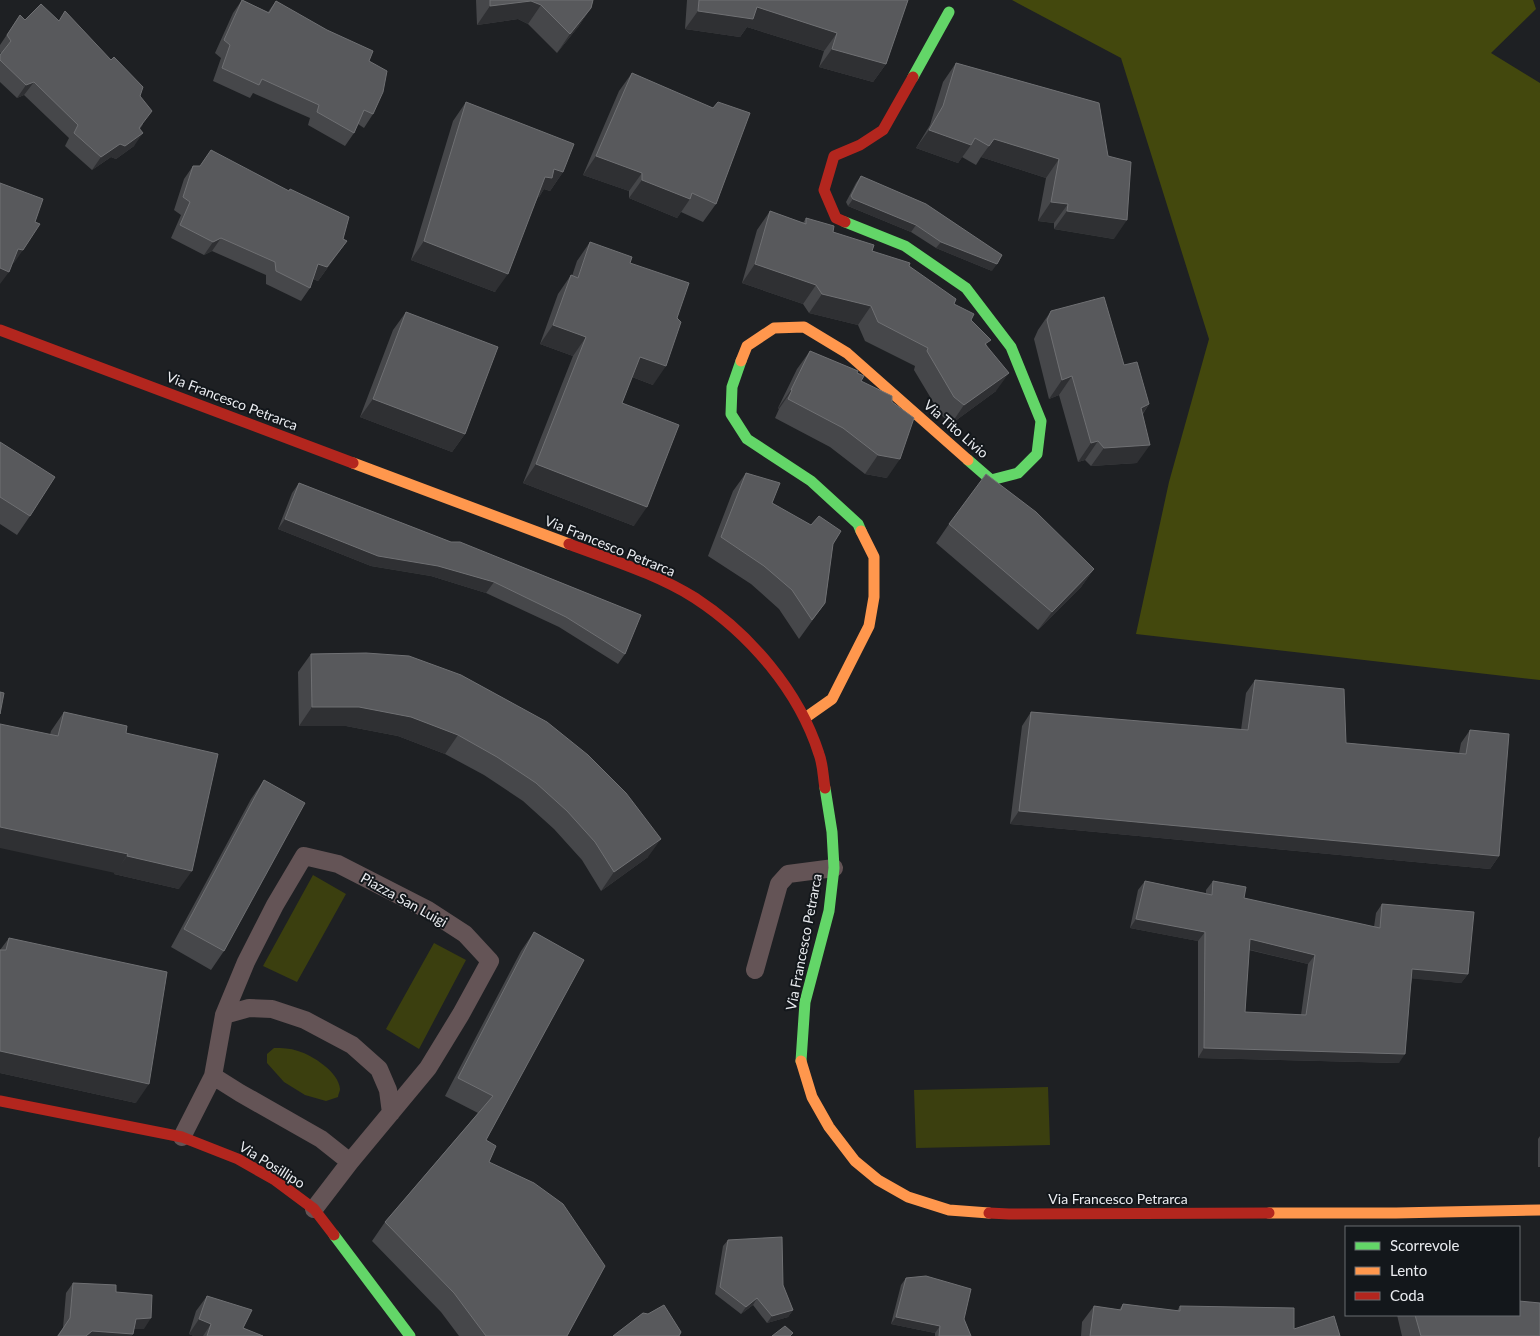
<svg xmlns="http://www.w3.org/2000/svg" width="1540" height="1336" font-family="Lato,sans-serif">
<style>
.green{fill:#3b3f0f}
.forest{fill:#43480d}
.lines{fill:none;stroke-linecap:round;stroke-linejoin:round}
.lane{stroke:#645456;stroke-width:18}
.fast{stroke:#63d668;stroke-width:11}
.slow{stroke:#ff974d;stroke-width:11}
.jam{stroke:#b3261e;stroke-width:11}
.wall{fill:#46474a;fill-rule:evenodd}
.shaded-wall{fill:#2f3033}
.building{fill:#58595c;stroke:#6f7073;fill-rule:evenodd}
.labels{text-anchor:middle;stroke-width:4;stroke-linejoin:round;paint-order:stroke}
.street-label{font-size:14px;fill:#eaecf0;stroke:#13171b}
</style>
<rect width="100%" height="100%" fill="#1e2023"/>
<path class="green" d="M313 875 346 894 297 982 263 966Z
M434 943 466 960 419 1049 386 1029Z
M274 1048C282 1048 290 1048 298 1051 312 1055 339 1072 340 1089 340 1092 338 1094 338 1097L326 1101 305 1095 284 1082 267 1063V1054Z
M1048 1087 1050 1145 916 1148 914 1090Z"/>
<path class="forest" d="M1012 0H1533L1536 9 1491 53 1540 83V680L1136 634 1169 482 1209 339 1121 58Z"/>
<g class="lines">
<path class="lane" d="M755 970 779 884 788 874 834 868
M224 1015 249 1008 272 1009 305 1020 352 1045 379 1069 388 1090 391 1113
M213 1076 224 1015 246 962 275 905 304 856 338 864 428 910 465 934 490 961 461 1014 428 1068 350 1162
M182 1137 213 1076 240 1093 321 1139 350 1162 314 1209"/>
<path class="fast" d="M913 77 949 12
M845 222 905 246 966 288 1011 347 1041 421 1037 454 1018 473 991 480 968 460
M741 361 732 387 731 414 747 439 811 481 858 524 861 531
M801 1061 805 1002 829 911 834 868 832 832 825 788
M334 1235 410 1336"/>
<path class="slow" d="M741 361 747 346 774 328 804 327 847 353 968 460
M353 463 569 544
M805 718 832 699 869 626 874 597V557L861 531
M801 1061 812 1097 829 1127 855 1161 878 1180 908 1197 949 1210 989 1213
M1269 1213H1396L1540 1210"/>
<path class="jam" d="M845 222 836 218 824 190 834 156 860 145 883 130 913 77
M0 330 353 463
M569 544C611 560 657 574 695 598 750 634 799 691 819 754 823 764 823 777 825 788
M0 1101 182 1137 238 1159 275 1180 314 1209 334 1235
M989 1213 1009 1214 1269 1213"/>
</g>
<path class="wall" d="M242 0 268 12 276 1 369 61 373 114 364 128 358 124 354 133 345 146 308 125 310 118 253 93 250 98 213 81 221 58 215 53 233 13Z
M476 0H593L591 8 578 27 557 53 528 24 518 19 477 25Z
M687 0H908L886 64 873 82 819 67 824 51 747 27 740 37 685 29Z
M20 15 25 20 140 96 143 124 140 129 134 146 116 159 111 157 92 170 65 146 69 138 24 95 17 98 0 82V55L1 54 0 52V45Z
M956 63 1099 103 1114 239 1054 229V223L1038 221 1046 178 981 157 976 165 962 157 958 163 916 148 930 125 943 82Z
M632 73 716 204 703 222 681 212 677 218 629 198V191L583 175 619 91Z
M466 102 563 172 550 191 544 189 539 197H538L495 292 411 260 453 121Z
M193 166 347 241 318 281 313 279 310 288 301 301 266 284V275L212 251 204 255 171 238 181 215 174 210 184 179Z
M861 176 992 271 936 248 911 232 848 206 846 202 856 183Z
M770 211 803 223 806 218 833 232 872 251 909 266 954 304 971 320 987 345 996 391 951 424 941 415 914 370 915 366 865 341 858 325 809 313 803 304 742 283 757 230Z
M590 242 630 263 653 385 632 377 622 403 634 526 523 483 573 356 540 344 558 294 571 275 572 276 577 261Z
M1051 311 1124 365 1149 404 1143 414 1137 463 1091 466 1085 460 1078 462 1059 395 1049 399 1034 339 1038 330Z
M406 312 465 434 452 452 360 417 393 330Z
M810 351 857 373 861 381 887 478 865 474 830 447 775 418 779 409 778 408 797 369Z
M0 442 30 516 17 535 0 524Z
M746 473 772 503 833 544 825 603 799 639 779 609 751 584 708 556 733 491Z
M299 483 451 542 625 654 618 664 559 627 486 593 431 576 371 566 278 529 292 493Z
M949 524 1094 569 1081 587 1038 630 936 543Z
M366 653 648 857 601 891 582 860 554 829 523 801 484 775 445 754 398 736 346 726H299L298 672 311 654Z
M1255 680 1346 743 1459 753 1461 743 1470 730 1499 856 1490 869 1010 824 1022 726 1031 712 1241 730 1246 693Z
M64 712 126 733 179 889 114 874 115 873 50 735 51 731Z
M264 780 224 951 211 970 171 947 251 799Z
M1145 881 1206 893V890L1213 881 1244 898 1374 927 1376 913 1382 904 1468 974 1461 983 1412 978 1399 1063 1198 1058V941L1130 928 1138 890ZM1249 950 1308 964 1301 1015 1245 1012Z
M534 932 486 1140 489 1162 567 1336H459L441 1312 372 1241 385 1222 478 1113 445 1096 521 951Z
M9 938 136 1103 0 1073V950Z
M1540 1136V1167H1538V1139Z
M728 1240 793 1310 788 1317 767 1323 753 1305 741 1314 715 1294 723 1246Z
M906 1278 964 1319 971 1336H935V1333L891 1324 901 1285Z
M73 1283 116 1292 144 1329H134L133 1334 131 1336H57L63 1328 66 1293Z
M207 1296 243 1328 263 1336H194L189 1334 196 1311Z
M1123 1304 1177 1311 1180 1306 1294 1329 1340 1336H1081L1082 1322 1094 1306 1119 1310Z
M1397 1315H1519L1540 1336H1402Z"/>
<path class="shaded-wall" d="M531 1 541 5 528 24 518 19 477 25 490 6Z
M757 7 837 33 824 51 747 27 740 37 685 29 698 11Z
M591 8 578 27 557 53 570 34Z
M832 49 886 64 873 82 819 67Z
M34 82 24 95 17 98 26 85Z
M929 130 971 145 958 163 916 148Z
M143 133 134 146 116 159 111 157 92 170 101 157 120 144Z
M994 139 1059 159 1046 178 981 157Z
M596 156 642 173 629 191 583 175Z
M554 169 563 172 550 191 544 189 539 197 532 195 545 177Z
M642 180 690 199 677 218 629 198Z
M853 199 916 225 911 232 848 206Z
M1051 202 1068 204 1054 223 1038 221Z
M1067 211 1127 220 1114 239 1054 229Z
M221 238 212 251 204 255 213 242Z
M347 241 318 281 309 277 318 264Z
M424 241 508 274 495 292 411 260Z
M941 242 997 264 992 271 936 248Z
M18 249 23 250 14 263H9Z
M755 264 816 285 803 304 742 283Z
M0 268 9 272 0 284Z
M822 294 871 306 858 325 809 313Z
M553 325 586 337 573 356 540 344Z
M640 357 666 366 653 385 627 375Z
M1009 373 996 391 951 424 964 405Z
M1072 376 1059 395 1049 399 1062 380Z
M791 390H792L779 409 778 408Z
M373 399 465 434 452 452 360 417Z
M1149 404 1136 423 1141 408Z
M1098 441 1085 460 1078 462 1091 443Z
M1150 445 1137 463 1091 466 1104 448Z
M878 455 900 459 887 478 865 474Z
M536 464 647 507 634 526 523 483Z
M285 519 438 566 494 582 486 593 431 576 371 566 278 529Z
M1094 569 1081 587 1038 630 1052 612Z
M312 707H359L411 717 458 735 445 754 398 736 346 726H299Z
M1019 811 1499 856 1490 869 1010 824Z
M0 827 128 854 115 873 0 848Z
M661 839 648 857 601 891 614 872Z
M127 856 192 871 179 889 114 874Z
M1136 919 1205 932 1198 941 1130 928Z
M1250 939 1315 955 1308 964 1243 948Z
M1412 969 1468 974 1461 983 1406 978Z
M1204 1048 1405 1054 1399 1063 1198 1058Z
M0 1051 149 1084 136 1103 0 1073Z
M757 1298 753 1305 741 1314 746 1307Z
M793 1310 788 1317 767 1323 772 1316Z
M896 1317 940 1326 935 1333 891 1324Z
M151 1318 144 1329H129L136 1319Z
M199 1319 211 1324 203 1336H194L189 1334Z
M92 1331 133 1334 131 1336H86Z"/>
<path class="building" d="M242 0 269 13 276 1 327 30 373 51 369 61 387 71 383 92 373 114 364 110 354 133 317 112 319 105 262 79 259 85 222 68 230 45 224 40Z
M490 0H593L591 8 570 34 541 5 531 1 490 6Z
M699 0H908L886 64 832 49 837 33 757 7 753 19 698 11Z
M41 4 59 21 65 11 111 60 114 57 143 87 140 96 152 111 139 128 143 133 125 146 120 144 101 157 74 133 78 125 34 82 26 85 0 60V55L11 41 7 35 20 15 25 20Z
M956 63 1099 103 1108 156 1131 162 1127 220 1067 211 1068 204 1051 202 1059 159 994 139 989 146 975 138 971 145 929 130 943 106Z
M632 73 713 108 718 102 750 113 716 204 692 193 690 199 642 180V173L596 156Z
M466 102 574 144 563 172 554 169 552 178 545 177 508 274 424 241Z
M211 150 289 191 290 189 349 217 343 239 347 241 327 267 318 264 310 288 276 271 275 262 221 238 213 242 180 225 190 202 183 197 193 166H200Z
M861 176 926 204 1002 255 997 264 941 242 916 225 853 199 851 196Z
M0 183 43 199 35 222 40 224 23 250 18 249 9 272 0 268Z
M770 211 806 224V218L834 226 833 232 874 245 872 251 910 263 909 266 956 299 954 304 974 314 971 320 991 340 985 344 1009 373 964 405 954 397 927 351 928 348 878 322 871 306 822 294 816 285 755 264Z
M590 242 632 257 630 263 689 283 677 318 681 322 666 366 640 357 622 403 679 425 647 507 536 464 586 337 553 325 571 275 578 278Z
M1104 297 1124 365 1137 362 1149 404 1141 408 1150 445 1104 448 1098 441 1091 443 1072 376 1062 380 1047 320 1051 311Z
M406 312 498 347 465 434 373 399Z
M810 351 858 371 857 373 864 376 861 381 892 396V402L914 418 900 459 878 455 843 428 788 399 792 390H791Z
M0 442 55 477 30 516 0 497Z
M746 473 780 483 772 503 811 525 819 516 841 531 833 544 825 603 812 620 792 590 764 566 721 537Z
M986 474 1036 512 1094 569 1052 612 949 524Z
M299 483 451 542H460L641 615 625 654 566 617 494 582 438 566 378 556 285 519Z
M366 653 409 656 461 675 547 722 588 755 626 793 661 839 614 872 595 842 567 811 536 783 497 757 458 735 411 717 359 707H312L311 654Z
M1255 680 1344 689 1346 743 1466 754 1470 730 1509 734 1499 856 1019 811 1031 712 1248 730Z
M0 692 4 693 0 714Z
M64 712 127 726 126 733 218 754 192 871 127 856 128 854 0 827V724L58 736Z
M264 780 305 803 224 951 184 929Z
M1145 881 1212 895 1213 881 1246 887 1244 898 1380 928 1382 904 1474 912 1468 974 1412 969 1405 1054 1204 1048 1205 932 1136 919ZM1250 939 1315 955 1306 1015 1245 1012Z
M534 932 584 960 486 1140 496 1146 489 1162 534 1183 563 1204 605 1266 567 1336H486L454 1293 385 1222 493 1096 458 1078Z
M9 938 167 972 149 1084 0 1051V950H6Z
M782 1237 783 1285 793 1310 772 1316 757 1298 746 1307 720 1287 728 1240Z
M926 1276 971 1289 964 1319 971 1336H939L940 1326 896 1317 906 1278Z
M73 1283 116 1285V1292L152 1295 151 1318 136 1319 133 1334 92 1331 86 1336H58L70 1318Z
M207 1296 252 1310 243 1328 263 1336H207L211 1324 199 1319Z
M1519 1301 1540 1303V1336H1421L1415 1315H1519Z
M1123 1304 1180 1311V1306L1294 1308V1329L1334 1316 1340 1336H1090L1094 1306 1121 1310Z
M664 1305 681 1332 679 1336H613L643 1313 648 1314Z
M785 1326 793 1333 790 1336H772Z"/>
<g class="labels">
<g class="street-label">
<text transform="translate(232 401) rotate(21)" y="5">Via Francesco Petrarca</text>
<text transform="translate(956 429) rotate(41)" y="5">Via Tito Livio</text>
<text transform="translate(610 546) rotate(22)" y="5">Via Francesco Petrarca</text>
<text transform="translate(404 900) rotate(29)" y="5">Piazza San Luigi</text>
<text transform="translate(804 942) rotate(-79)" y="5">Via Francesco Petrarca</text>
<text transform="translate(272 1165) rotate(32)" y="5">Via Posillipo</text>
<text x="1118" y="1204">Via Francesco Petrarca</text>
</g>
</g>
<rect x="1345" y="1226" width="175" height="90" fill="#13171b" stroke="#696c70"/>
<rect x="1355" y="1242" width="25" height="8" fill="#63d668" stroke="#696c70"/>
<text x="1390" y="1251" font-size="15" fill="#eaecf0">Scorrevole</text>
<rect x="1355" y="1267" width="25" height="8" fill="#ff974d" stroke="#696c70"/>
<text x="1390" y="1276" font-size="15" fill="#eaecf0">Lento</text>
<rect x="1355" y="1292" width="25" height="8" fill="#b3261e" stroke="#696c70"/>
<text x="1390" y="1301" font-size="15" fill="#eaecf0">Coda</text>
</svg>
